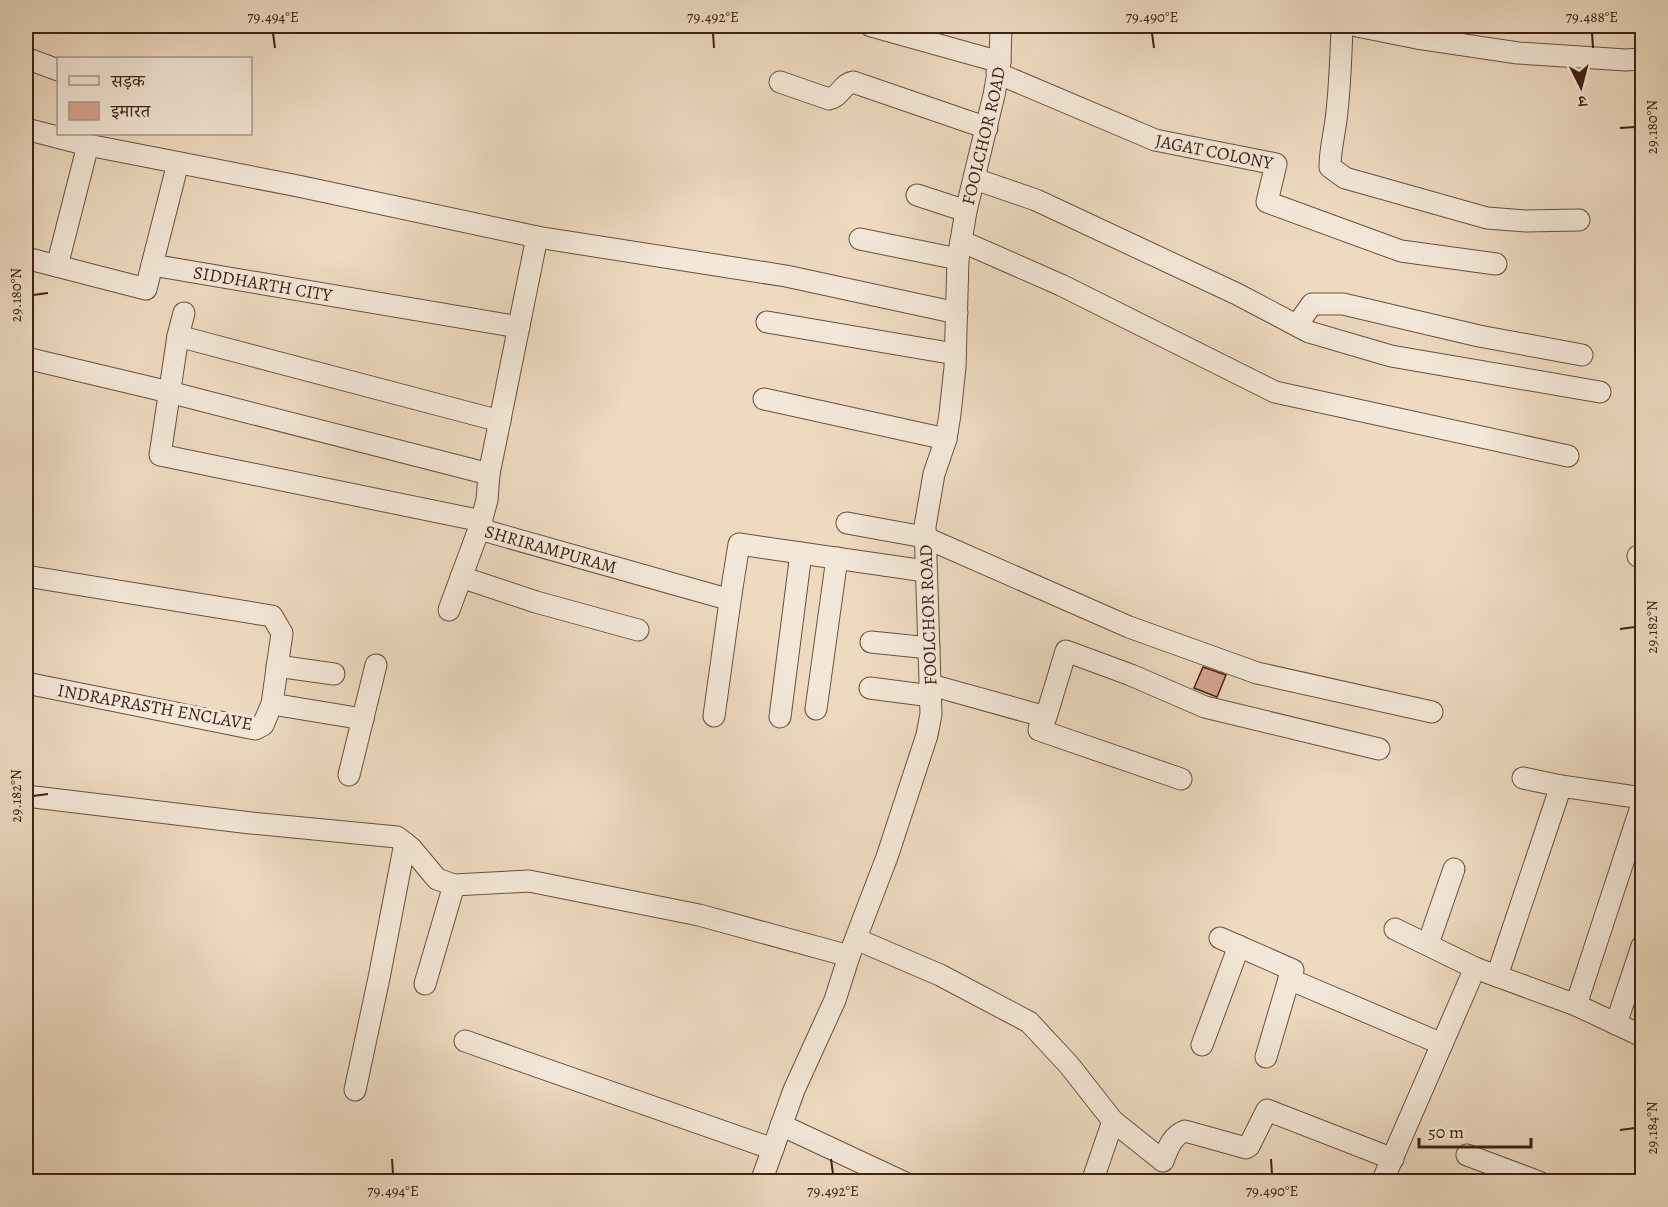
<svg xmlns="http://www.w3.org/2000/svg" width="1668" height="1207" font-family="Alegreya,'Noto Serif Devanagari',serif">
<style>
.building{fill:#d9a491;stroke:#3d2214;stroke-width:1.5}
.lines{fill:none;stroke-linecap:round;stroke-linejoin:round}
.minor-casing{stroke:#69503f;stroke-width:23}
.minor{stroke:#f3e7d7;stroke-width:21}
.ticks{fill:none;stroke:#3d2214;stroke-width:2}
.labels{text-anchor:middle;stroke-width:6;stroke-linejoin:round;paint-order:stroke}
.street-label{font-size:18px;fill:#3d2214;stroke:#f3e7d7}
.neatline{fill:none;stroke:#3d2214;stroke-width:2}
.ticks-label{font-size:15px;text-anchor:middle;fill:#3d2214}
</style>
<rect width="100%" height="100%" fill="#eddac1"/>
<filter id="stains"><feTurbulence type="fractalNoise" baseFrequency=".00333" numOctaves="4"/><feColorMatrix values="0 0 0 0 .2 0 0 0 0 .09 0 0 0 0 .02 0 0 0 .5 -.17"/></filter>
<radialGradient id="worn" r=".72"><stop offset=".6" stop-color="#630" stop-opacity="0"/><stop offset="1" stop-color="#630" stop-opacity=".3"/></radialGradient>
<path class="building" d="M1203 667 1226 675 1217 697 1194 688Z"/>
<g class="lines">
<g class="minor-casing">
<g id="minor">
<path d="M871 26 1000 62"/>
<path d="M1342 26C1341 57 1340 89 1336 120 1334 136 1330 150 1330 167L1345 178 1487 218 1526 221 1579 220"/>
<path d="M1357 26 1417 38 1518 53 1626 60 1642 59"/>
<path d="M26 58 58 70"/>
<path id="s1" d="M997 73 1155 140 1276 164 1267 202 1401 251 1496 264"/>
<path d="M780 82 829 99C840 97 842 84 853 82L987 128"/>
<path d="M26 129 88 145 298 186 537 237 786 276 957 313"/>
<path d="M975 179 1036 200 1237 294 1309 332 1391 356 1600 392"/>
<path d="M917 195 966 211"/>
<path d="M860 239 958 259"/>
<path d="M961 241 1061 285 1275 392 1568 456"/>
<path id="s2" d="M26 258 146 289 152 265 519 327"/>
<path d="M152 265 178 163"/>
<path d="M57 266 88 145"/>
<path d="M184 313 178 336 160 455 482 521"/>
<path d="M767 322 955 354"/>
<path d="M1297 325 1312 304H1343L1479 336 1582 355"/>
<path d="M178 336 500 421"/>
<path id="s3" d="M26 358 169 392 489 474 487 500 479 529 720 597H726L731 594 739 544 925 571"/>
<path d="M764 399 946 439"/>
<path d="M489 474 537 237"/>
<path d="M847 523 924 537 1129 627 1257 673 1432 712"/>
<path d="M1638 556 1642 557"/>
<path d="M26 576 272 616 282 633 272 704 263 725 255 729 26 683"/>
<path d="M461 577 536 602 638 630"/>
<path d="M449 610 479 529"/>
<path d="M871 642 929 648"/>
<path d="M277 666 334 674"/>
<path d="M931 685 1046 717 1066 651 1131 675 1205 707 1379 749"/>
<path d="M870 688 931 696"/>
<path d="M272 704 363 719"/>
<path d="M816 709 837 558"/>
<path d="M714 716 731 594"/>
<path d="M1042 716 1039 730 1181 779"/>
<path d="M780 717 801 553"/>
<path d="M349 775 376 665"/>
<path d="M1523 778 1561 786 1642 798"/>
<path d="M26 796 251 823 397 837 411 848 437 879 454 885 529 881 699 915 849 956"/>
<path d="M1395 929 1475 968 1576 1005 1642 1036"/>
<path d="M1220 938 1293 970 1289 979 1442 1044"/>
<path d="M856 939 940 975 1029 1022 1069 1065 1113 1121 1163 1161C1168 1148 1172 1136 1185 1131L1246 1148 1249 1146 1267 1110 1393 1159"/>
<path d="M1428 944 1454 869"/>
<path d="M1497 976 1561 786"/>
<path d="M425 984 454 885"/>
<path d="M1576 1005 1642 804"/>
<path d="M1616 1024 1642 946"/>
<path d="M465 1041 773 1149"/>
<path d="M1202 1045 1239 946"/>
<path d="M1266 1057 1289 979"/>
<path d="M355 1090 379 978 405 843"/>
<path d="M781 1125 903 1182"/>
<path d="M1467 1155 1539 1182"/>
<path id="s4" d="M761 1182 794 1090 835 1000 849 956 887 857 927 735 931 714 925 526 934 474 946 439 950 414 955 367 958 259 966 211 994 95 1000 62 1001 26"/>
<path d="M1092 1182 1113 1121"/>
<path d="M1382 1182 1475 968"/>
</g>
</g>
<use href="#minor" class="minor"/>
</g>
<path class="ticks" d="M273 33 275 48M713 33 714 48M1152 33 1154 48M1592 33 1593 48M1620 128 1635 127M33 295 48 293M1620 629 1635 627M33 796 48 794M1620 1130 1635 1128M392 1159 393 1174M831 1159 833 1174M1271 1159 1272 1174"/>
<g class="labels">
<g class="street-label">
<text dy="6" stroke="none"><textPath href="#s4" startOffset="1083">FOOLCHOR ROAD</textPath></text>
<text dy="6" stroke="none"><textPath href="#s1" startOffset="232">JAGAT COLONY</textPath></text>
<text dy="6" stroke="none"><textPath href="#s2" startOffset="261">SIDDHARTH CITY</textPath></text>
<text dy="6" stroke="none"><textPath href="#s3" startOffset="608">SHRIRAMPURAM</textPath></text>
<text transform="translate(928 615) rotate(-92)" y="6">FOOLCHOR ROAD</text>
<text transform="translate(155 707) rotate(10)" y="6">INDRAPRASTH ENCLAVE</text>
</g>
</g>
<rect width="1668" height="1207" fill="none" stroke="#eddac1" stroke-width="66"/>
<rect x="57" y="57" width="195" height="78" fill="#f3e7d7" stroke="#aa9889" stroke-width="1.5"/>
<rect x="69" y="76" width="30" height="9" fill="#f3e7d7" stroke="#aa9889" stroke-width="1.5"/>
<text x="111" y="87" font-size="18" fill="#3d2214">सड़क</text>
<rect x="69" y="102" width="30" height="18" fill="#d9a491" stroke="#aa9889" stroke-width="1.5"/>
<text x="111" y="117" font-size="18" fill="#3d2214">इमारत</text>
<g transform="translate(1581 87) rotate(174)" stroke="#f3e7d7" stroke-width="4.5" paint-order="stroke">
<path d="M0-4.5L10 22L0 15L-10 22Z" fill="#3d2214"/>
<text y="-9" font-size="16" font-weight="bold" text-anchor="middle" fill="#3d2214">उ</text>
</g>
<path d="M1419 1138v9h112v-9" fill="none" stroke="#3d2214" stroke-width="3"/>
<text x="1428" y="1138" font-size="18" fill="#3d2214" stroke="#f3e7d7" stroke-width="4.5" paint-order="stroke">50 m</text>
<rect x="33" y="33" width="1602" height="1141" class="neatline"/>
<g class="ticks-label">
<text x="273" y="22">79.494°E</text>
<text x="713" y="22">79.492°E</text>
<text x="1152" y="22">79.490°E</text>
<text x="1592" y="22">79.488°E</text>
<text transform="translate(1652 127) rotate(-90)" y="5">29.180°N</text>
<text transform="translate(16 295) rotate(-90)" y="5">29.180°N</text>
<text transform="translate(1652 627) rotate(-90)" y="5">29.182°N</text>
<text transform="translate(16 796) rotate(-90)" y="5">29.182°N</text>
<text transform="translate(1652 1128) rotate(-90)" y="5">29.184°N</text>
<text x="393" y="1196">79.494°E</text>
<text x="833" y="1196">79.492°E</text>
<text x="1272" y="1196">79.490°E</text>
</g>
<rect width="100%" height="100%" filter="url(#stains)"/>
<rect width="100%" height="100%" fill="url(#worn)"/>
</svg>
